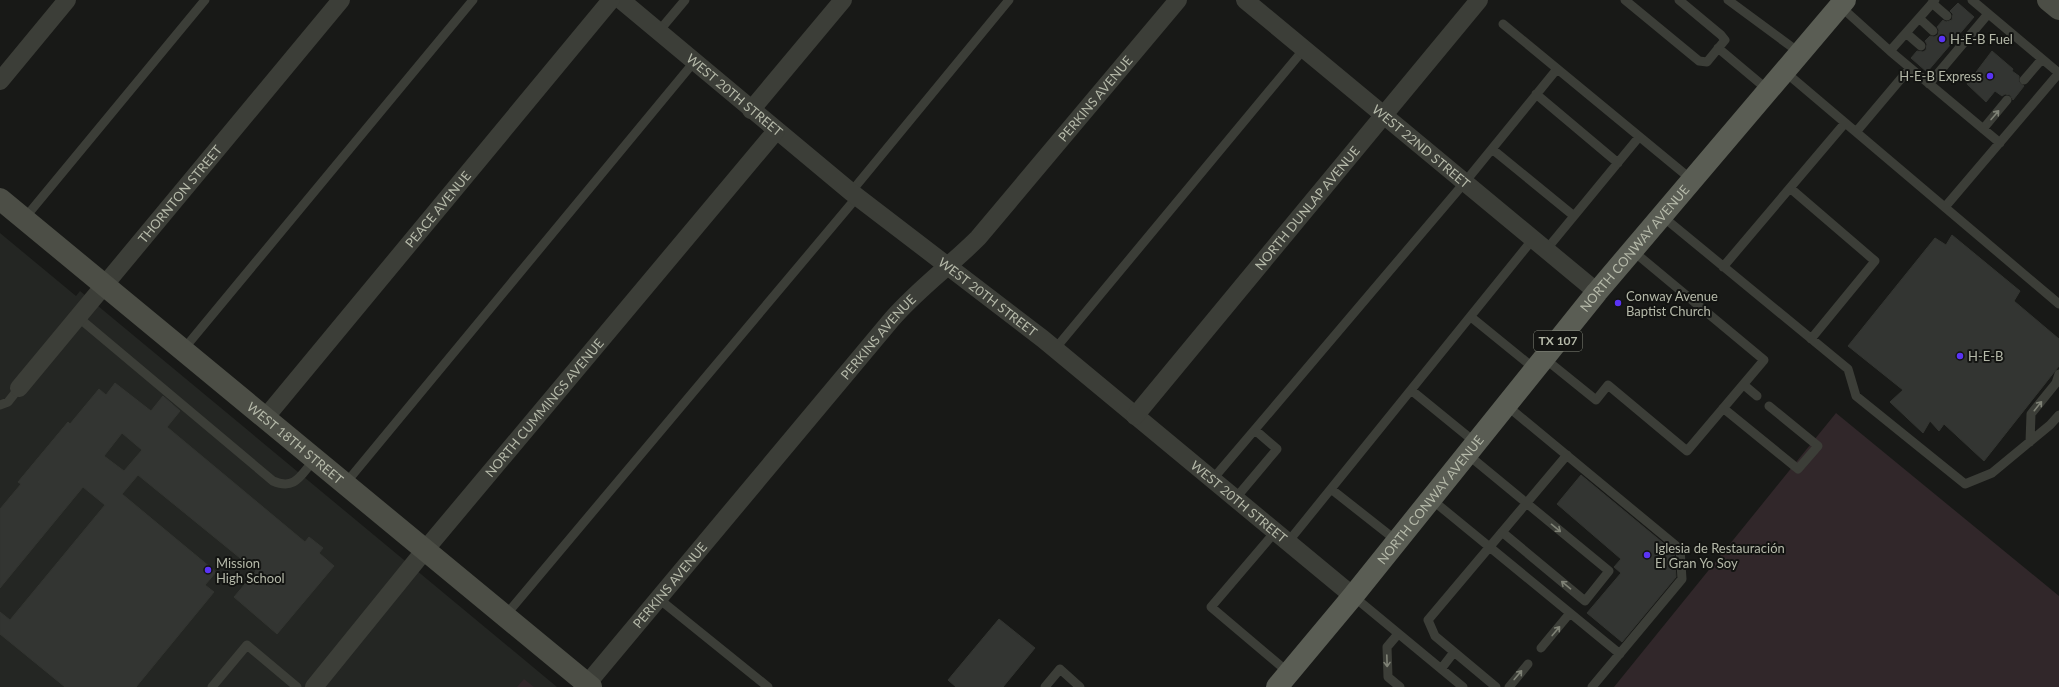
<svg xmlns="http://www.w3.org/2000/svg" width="2059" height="687" font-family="Lato,sans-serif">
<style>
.built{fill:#242623}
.green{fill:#31272a}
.building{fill:#333532;stroke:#333531;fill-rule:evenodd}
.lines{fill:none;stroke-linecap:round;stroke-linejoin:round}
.lane{stroke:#3c3e38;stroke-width:9}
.street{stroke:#3c3e38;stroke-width:18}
.secondary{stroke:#4c4e46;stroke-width:22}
.primary{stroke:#5a5d54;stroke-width:22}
.oneway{stroke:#7f8276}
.poi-dot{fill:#5a33f5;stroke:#131412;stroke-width:1.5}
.labels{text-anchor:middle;stroke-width:4;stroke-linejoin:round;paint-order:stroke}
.shield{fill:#131412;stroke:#84887c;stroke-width:1}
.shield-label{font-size:12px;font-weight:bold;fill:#b5b9a9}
.poi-label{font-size:13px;fill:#b5b9a9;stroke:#131412;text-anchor:start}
.street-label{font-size:13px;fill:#b5b9a9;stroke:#131412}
</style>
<rect width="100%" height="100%" fill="#181917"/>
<path class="built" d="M0 233 76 296 80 291 557 687H0Z"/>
<path class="green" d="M1836 413 2059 596V687H1614Z
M524 679 534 687H517Z"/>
<path class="building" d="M1958 3 1974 17 1927 72 1911 58 1917 51 1923 52 1926 50 1927 44 1925 41 1930 36 1934 37 1938 35 1939 30 1937 27 1943 20 1946 22 1952 20 1953 14 1950 11Z
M1992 51 2013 69 2012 71 2019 76V82L2024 86 2013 100 2010 95 2005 94 2002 96 1995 91 1986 102 1967 84Z
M1952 235 2020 291 2014 301 2059 339V366L1984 461 1944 424 1939 431 1930 421 1923 433 1890 402 1903 390 1848 346 1935 238 1946 245Z
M115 383 151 411 163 396 180 411 167 427 305 542 309 537 323 548 319 553 334 566 277 634 234 597 256 571 138 475 122 494 216 572 205 585 214 592 136 687H65L0 634V612L10 620 105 505 83 487 0 588V509L21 484 18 482 68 422 70 424 99 389 106 395ZM122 433 142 450 124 471 104 456Z
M1581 475 1674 552 1676 577 1622 642 1587 613 1621 573 1614 567 1621 559 1557 504Z
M999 619 1035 648 1003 687H956L948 680Z"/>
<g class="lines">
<path class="lane" d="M1625 0 1699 61 1707 62 1725 40 1721 35 1679 0
M1728 0 1800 53
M1935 0 1890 51 2000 143
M1972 0 2059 73
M1932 3 1947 16
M1840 6 1890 51
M1919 18 1933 31
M1503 24 1692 180
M659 31 685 0
M1906 33 1921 46
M1718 48 1768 90
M1784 71 2059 304
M2024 80 2042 59
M1929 84 1988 14
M1536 94 1618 163
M1983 129 2007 100
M1856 132 1910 68
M1492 149 1574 216
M1790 188 1875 261 1811 339
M851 192 1009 0
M1945 207 2059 73
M1662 216 1848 369 1856 396 1965 484 1992 473 2050 425 2059 415
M24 219 205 0
M1546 250 1639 137
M1723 267 1845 123
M1471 317 1535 369
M79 318 273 481C296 491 301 474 315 459
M1055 349 1304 49
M183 350 473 0
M1544 358 1596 400 1608 385 1687 451 1764 360 1633 251
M1744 385 1757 396
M1411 390 1476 443
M0 405 8 402 19 388
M1506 405 1680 549 1682 579 1592 687
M1723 408 1798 469 1818 446 1769 406
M2030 442 2031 414 2056 383 2059 374
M1467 454 1609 571 1585 601 1502 532
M1212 480 1465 182 1557 69
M345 484 694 62
M1331 489 1397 541
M1235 499 1277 449 1255 430
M1431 499 1620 654
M1275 532 1211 607 1289 673
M1288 542 1533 239
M1353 596 1463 687
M659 599 768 687
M505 616 857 197
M1398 634 1387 647 1388 677 1400 687
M1541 648 1570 613
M1441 669 1454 652
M212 687 247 645 297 687
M1045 687 1060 669 1080 687
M1496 687 1435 636 1428 620 1567 455
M1509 687 1528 664"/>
<g class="street">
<path id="s1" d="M621 0 851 192 1043 339 1353 596"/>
<path id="s2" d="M1245 0 1597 292"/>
<path d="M0 81 67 0"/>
<path d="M751 110 843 0"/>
<path id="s3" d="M19 388 341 0"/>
<path id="s4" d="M1135 416 1479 0"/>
<path id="s5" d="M265 418 611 0"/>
<path id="s6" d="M587 684 892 319C918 289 950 266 978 238L1178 0"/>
<path id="s7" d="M314 687 425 550 776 131"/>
</g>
<g class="secondary">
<path d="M2048 0 2059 9"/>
<path id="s8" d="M0 199 591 687"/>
</g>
<path class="primary" id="s9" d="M1277 687 1353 596 1597 292 1845 0"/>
</g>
<defs><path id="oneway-shaft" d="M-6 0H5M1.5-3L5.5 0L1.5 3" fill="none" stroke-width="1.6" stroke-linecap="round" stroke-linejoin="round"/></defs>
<g class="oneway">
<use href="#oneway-shaft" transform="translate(1995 115) rotate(-49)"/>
<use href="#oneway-shaft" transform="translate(2038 406) rotate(-51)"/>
<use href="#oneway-shaft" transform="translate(1556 528) rotate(39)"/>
<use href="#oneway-shaft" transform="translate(1566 585) rotate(-140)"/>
<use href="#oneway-shaft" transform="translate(1556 631) rotate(-50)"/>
<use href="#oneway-shaft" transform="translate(1387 661) rotate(88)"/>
<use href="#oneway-shaft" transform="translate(1518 675) rotate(-50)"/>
</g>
<g class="poi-dot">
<circle cx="1942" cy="39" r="4"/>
<circle cx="1990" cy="76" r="4"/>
<circle cx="1618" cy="303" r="4"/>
<circle cx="1960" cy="356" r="4"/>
<circle cx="1647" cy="555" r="4"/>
<circle cx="208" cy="570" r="4"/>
</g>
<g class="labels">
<rect class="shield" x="1534" y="331" width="48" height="20" rx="3"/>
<g class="shield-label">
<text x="1558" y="345">TX 107</text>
</g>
<g class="poi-label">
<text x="1950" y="44">H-E-B Fuel</text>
<text x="1982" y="81" text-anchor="end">H-E-B Express</text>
<text x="1626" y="301">Conway Avenue<tspan x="1626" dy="15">Baptist Church</tspan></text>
<text x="1968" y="361">H-E-B</text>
<text x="1655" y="553">Iglesia de Restauración<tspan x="1655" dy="15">El Gran Yo Soy</tspan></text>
<text x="216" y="568">Mission<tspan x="216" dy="15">High School</tspan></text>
</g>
<g class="street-label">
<text dy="5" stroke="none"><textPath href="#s1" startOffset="148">WEST 20TH STREET</textPath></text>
<text dy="5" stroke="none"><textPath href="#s6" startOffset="776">PERKINS AVENUE</textPath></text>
<text dy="5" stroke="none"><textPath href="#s2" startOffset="229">WEST 22ND STREET</textPath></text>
<text dy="5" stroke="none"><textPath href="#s3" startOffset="252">THORNTON STREET</textPath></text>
<text dy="5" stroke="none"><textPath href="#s4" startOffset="270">NORTH DUNLAP AVENUE</textPath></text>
<text dy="5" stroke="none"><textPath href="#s5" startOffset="271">PEACE AVENUE</textPath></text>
<text dy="5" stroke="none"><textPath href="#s9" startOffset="566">NORTH CONWAY AVENUE</textPath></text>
<text dy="5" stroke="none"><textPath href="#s1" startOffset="472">WEST 20TH STREET</textPath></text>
<text dy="5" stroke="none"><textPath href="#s6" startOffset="453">PERKINS AVENUE</textPath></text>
<text dy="5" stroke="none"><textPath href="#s7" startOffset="362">NORTH CUMMINGS AVENUE</textPath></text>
<text dy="5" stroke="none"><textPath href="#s8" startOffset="383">WEST 18TH STREET</textPath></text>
<text dy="5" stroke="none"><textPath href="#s9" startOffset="242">NORTH CONWAY AVENUE</textPath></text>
<text dy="5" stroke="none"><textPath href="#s1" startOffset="796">WEST 20TH STREET</textPath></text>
<text dy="5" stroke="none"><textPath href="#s6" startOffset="129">PERKINS AVENUE</textPath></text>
</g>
</g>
</svg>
